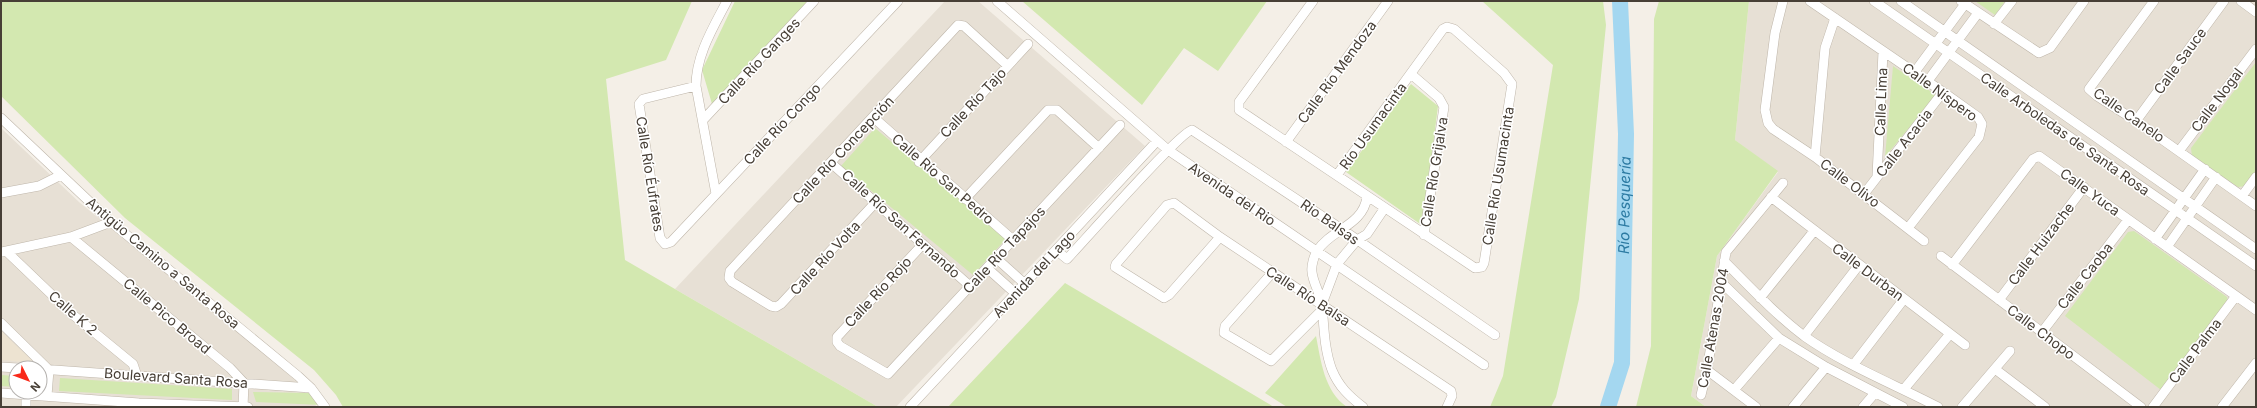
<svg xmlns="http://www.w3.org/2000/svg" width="2257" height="408" font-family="Inter,sans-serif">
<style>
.residential{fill:#e7e0d5;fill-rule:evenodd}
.education{fill:#ede3d1}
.green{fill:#d3e8b0}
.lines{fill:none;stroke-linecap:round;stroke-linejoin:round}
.river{stroke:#a4d7f0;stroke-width:16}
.minor-casing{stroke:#bfb6aa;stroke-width:10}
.minor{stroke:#fff;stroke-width:9}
.labels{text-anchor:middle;stroke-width:3;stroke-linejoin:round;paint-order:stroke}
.street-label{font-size:14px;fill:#473f36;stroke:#fff}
.water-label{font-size:15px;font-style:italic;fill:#2c7aa2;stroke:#fff}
</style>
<rect width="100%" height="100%" fill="#f4efe7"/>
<path class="residential" d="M945 1H978L1145 146 896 407H878L675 289Z
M1749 1H2256V407H1706L1691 396 1717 256 1778 172 1735 140Z
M1 128 79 202 290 374 317 407H1ZM16 368H40V392H16Z"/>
<path class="education" d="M1 331 35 363 1 360Z"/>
<path class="green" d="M1 1H692L666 60 606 79 625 260 878 407H343L336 395 314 370 125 218 1 96Z
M735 1H808L712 104 702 70Z
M1022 1H1267L1218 71 1184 48 1142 105Z
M1482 1H1603L1606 25 1579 299 1556 397 1551 407H1490L1503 376 1553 65Z
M1659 1H1749L1735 140 1778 171 1717 256 1691 396 1706 407H1636L1651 346 1654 19Z
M1975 1H2005L1995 15Z
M2256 62V171L2246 186 2238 187 2192 157 2191 148Z
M1893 66 1936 95 1885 157Z
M1411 84 1438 106 1423 226 1346 172Z
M875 128 1006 239 973 275 841 166Z
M2134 231 2227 297 2228 303 2161 390 2065 316 2128 232Z
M1065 283 1274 407H948Z
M1316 336C1321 361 1324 391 1347 407H1287L1265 393Z
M1 375 16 376V387L1 386Z
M60 378 232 389V400L59 391Z
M253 392 311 393 321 405 256 402Z"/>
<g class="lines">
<path class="river" id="s1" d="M1608 407 1622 363 1626 134 1620 1"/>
<g class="minor-casing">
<path id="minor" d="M997 1 1168 150 1484 365
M1313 1 1239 102V110L1475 268 1482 267 1484 263 1512 84 1504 73 1454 29 1447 27 1443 29 1337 175
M1783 1 1775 33 1765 110 1768 123 1773 129 1815 157 1924 241
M1810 1 1943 92 1978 117 1982 124 1979 137 1908 228
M1874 1 2256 266
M1901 1 2256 249
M1961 1 2039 53 2050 48 2084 1
M2154 1 2089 89 2097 96 2136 121 2256 206
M2241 1 2256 12
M1994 24 2012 1
M1914 73 1965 4
M1411 74 1439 98 1444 107 1424 235
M1927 82 1978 13
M696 86 643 99 639 104 660 238 665 244 671 242 898 1
M873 117 1013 240
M1 118 111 222 298 376 311 388 325 407
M703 120 814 1
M2136 121 2224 1
M1286 142 1388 1
M2179 151 2256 49
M1815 157 1825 48 1835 18
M919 162 1028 44
M831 163 970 286
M1877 176 1883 52
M1 193 39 186 61 175
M716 194 696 86C696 55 713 28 727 1
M1864 194 1943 92
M2242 196 2256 177
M1771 197 1965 345
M965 199 1048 110H1057L1099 148
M876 202 781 304 776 307 771 306 732 282 729 278 730 271 958 25 964 26 1008 66
M71 237 230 368 244 383 243 407
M1220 237 1169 295 1164 298 1115 267 1116 264 1167 205 1174 203 1220 237 1451 391 1452 396 1447 407
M2155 239 2205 169
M923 244 837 337V342L840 346 888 374 1120 125
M2167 247 2216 177
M1056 250 1067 259C1083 242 1180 132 1192 130L1343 230 1495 335
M6 251 72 314 133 364 137 376
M2 252 71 237 111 222
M1941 256 2141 407
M996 258 1025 284
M1724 261C1750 287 1775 314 1804 336 1845 365 1894 384 1938 407
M1952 265 2033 159 2039 156 2256 310
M987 268 1016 294
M1272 273 1225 326 1224 333 1271 361 1321 311
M1721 282 1779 338 1826 367 1903 407
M1760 298 1814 231
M1999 300 2084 187
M1322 304 1337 264 1357 240 1367 234 1384 209
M1 323 49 370 47 396
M2042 332 2128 220
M1804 336 1859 265
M1854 364 1904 299
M1 367 18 368
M40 369 311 388
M1995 369 2045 407
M1707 370 1756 407
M1904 389 1950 334
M1734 390 1779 338
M1 393 139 403 248 407
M1701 395 1707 370 1726 252 1783 183
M26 407V394
M910 407 1157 141
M1363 407C1349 396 1339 387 1332 370 1324 349 1324 326 1322 304 1320 293 1313 283 1312 272 1311 266 1314 256 1317 251 1331 229 1363 226 1367 197
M1793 407 1826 367
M1863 407 1875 393
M1962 407 2010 351
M2153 407 2236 296
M2222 407 2256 363"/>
</g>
<use href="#minor" class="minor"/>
</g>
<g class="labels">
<g class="street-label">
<text transform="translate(759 61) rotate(-47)" y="5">Calle Río Ganges</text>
<text transform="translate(2180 61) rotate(-54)" y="5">Calle Sauce</text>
<text transform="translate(1337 72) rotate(-54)" y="5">Calle Río Mendoza</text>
<text transform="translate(1940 92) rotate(36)" y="5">Calle Níspero</text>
<text transform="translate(2217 100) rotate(-53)" y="5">Calle Nogal</text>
<text transform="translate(1881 102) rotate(-88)" y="5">Calle Lima</text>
<text transform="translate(973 103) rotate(-47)" y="5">Calle Río Tajo</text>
<text transform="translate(2129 115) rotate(35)" y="5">Calle Canelo</text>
<text transform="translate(782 124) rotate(-47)" y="5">Calle Río Congo</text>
<text transform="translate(1373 126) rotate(-54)" y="5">Río Usumacinta</text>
<text transform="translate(2065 134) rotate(35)" y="5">Calle Arboledas de Santa Rosa</text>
<text transform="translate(1904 143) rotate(-52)" y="5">Calle Acacia</text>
<text transform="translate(843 150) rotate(-47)" y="5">Calle Río Concepción</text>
<text transform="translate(1434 172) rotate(-81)" y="5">Calle Río Grijalva</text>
<text transform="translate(650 174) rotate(81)" y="5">Calle Río Éufrates</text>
<text transform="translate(1498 176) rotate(-81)" y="5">Calle Río Usumacinta</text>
<text transform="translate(943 179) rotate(41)" y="5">Calle Río San Pedro</text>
<text transform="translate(1850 183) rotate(37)" y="5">Calle Olivo</text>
<text transform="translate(2090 192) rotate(36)" y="5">Calle Yuca</text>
<text transform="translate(1232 194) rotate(34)" y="5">Avenida del Rio</text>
<text transform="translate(1330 222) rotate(35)" y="5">Rio Balsas</text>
<text transform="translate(901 224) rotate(42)" y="5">Calle Río San Fernando</text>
<text transform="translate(2041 244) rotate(-53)" y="5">Calle Huizache</text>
<text transform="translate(1004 250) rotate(-47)" y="5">Calle Río Tapajos</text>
<text transform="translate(825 258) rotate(-47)" y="5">Calle Río Volta</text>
<text transform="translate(163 263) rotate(40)" y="5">Antigüo Camino a Santa Rosa</text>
<text transform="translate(1868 272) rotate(37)" y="5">Calle Durban</text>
<text transform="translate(1034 274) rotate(-47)" y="5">Avenida del Lago</text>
<text transform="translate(2085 276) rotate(-52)" y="5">Calle Caoba</text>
<text transform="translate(878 292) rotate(-47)" y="5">Calle Río Rojo</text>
<text transform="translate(1308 296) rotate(33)" y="5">Calle Río Balsa</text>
<text transform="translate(73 313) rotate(41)" y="5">Calle K 2</text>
<text transform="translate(167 316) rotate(40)" y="5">Calle Pico Broad</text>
<text transform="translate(1713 328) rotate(-80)" y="5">Calle Atenas 2004</text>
<text transform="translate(2041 332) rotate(37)" y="5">Calle Chopo</text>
<text transform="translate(2195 351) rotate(-53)" y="5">Calle Palma</text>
<text transform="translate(176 378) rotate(4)" y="5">Boulevard Santa Rosa</text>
</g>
<g class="water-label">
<text dy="5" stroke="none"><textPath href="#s1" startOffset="204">Río Pesquería</textPath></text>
</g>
</g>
<rect width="2257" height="408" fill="none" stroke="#473f36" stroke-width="4"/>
<g transform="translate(28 380) rotate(132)"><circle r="19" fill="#ffffff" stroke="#b5b2af"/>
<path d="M0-3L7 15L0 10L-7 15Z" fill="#f92919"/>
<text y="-6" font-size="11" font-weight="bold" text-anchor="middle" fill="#473f36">N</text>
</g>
</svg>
